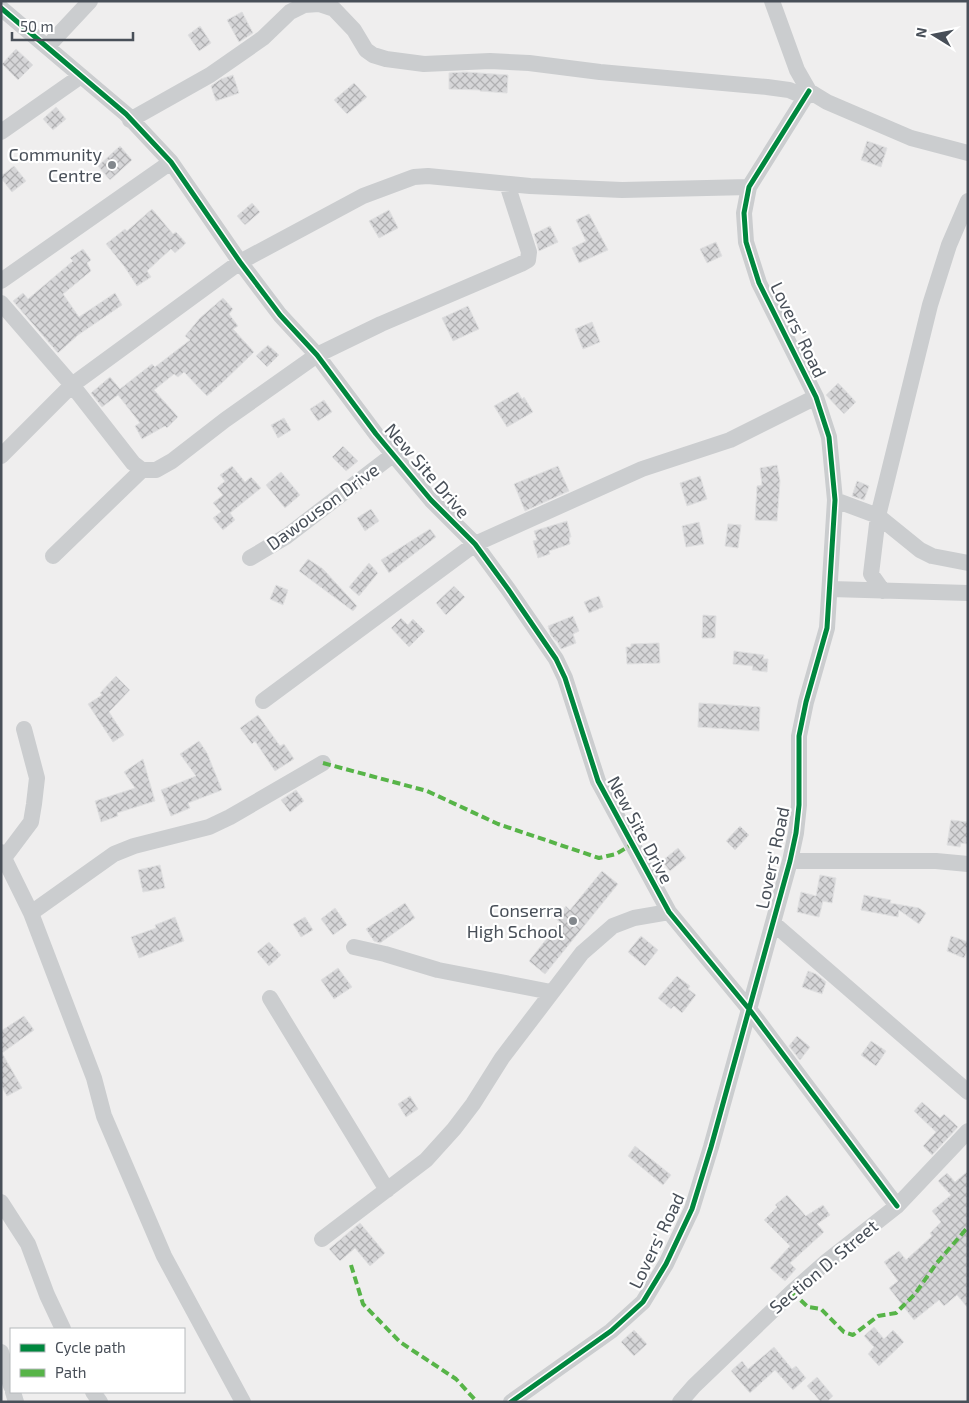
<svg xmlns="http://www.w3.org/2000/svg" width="969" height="1403" font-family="'Exo 2',sans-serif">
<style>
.building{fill:url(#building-cross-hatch);stroke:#e0e0e1}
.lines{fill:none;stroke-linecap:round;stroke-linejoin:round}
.minor{stroke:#cbcdcf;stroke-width:16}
.quiet{stroke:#57b448;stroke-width:4;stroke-dasharray:8 4;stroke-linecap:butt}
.cycleway-casing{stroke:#fff;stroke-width:8}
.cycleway{stroke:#00873e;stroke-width:5}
.poi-dot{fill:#82878c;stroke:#fff;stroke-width:2}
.labels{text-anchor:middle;stroke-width:4.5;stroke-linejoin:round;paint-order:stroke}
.poi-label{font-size:18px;fill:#484f58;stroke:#fff;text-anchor:end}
.street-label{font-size:18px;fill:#484f58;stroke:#fff}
</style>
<defs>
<pattern id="building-cross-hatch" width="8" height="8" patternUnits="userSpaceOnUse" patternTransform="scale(1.25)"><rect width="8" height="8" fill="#d6d6d8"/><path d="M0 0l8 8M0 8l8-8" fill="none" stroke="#b0b0b2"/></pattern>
</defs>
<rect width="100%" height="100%" fill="#efeeee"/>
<path class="building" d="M242 12 253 33 239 42 227 20Z
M200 26 211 43 199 51 188 35Z
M16 49 33 65 18 80 2 64Z
M465 72 508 75 507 93 480 91V90L449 89V73Z
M233 75 239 93 216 101 211 86 221 79Z
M354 83 367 97 347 114 334 100Z
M56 107 66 119 53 130 43 119Z
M867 141 887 148 881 167 861 160Z
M120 146 132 160 110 180 98 166Z
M14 166 26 181 12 192 1 178V176Z
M252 203 260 212 245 225 237 216Z
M152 209 173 234 176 232 186 243 175 253 171 249 161 258 147 271 151 277 137 286 124 266 106 244 125 229 127 231Z
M389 210 398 228 379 238 369 221Z
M589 214 608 250 579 263 572 248 586 241 576 220Z
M550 226 558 242 539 251 534 234Z
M716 242 722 256 707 263 700 249Z
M83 249 91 260 87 263 91 271 63 294 79 317 115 293 122 305 78 335 58 353 13 301 23 293 28 299 73 261 70 258Z
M223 298 233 309 229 314 238 326 233 329 254 352 224 381 207 396 184 372 178 377 174 374 154 390 178 417 167 428 165 426 142 439 135 426 140 423 118 395 102 407 91 393 110 377 120 389 152 364 155 367 190 340 185 336 200 318Z
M468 306 479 329 453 341 442 318Z
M592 322 600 342 583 349 575 329Z
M268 345 279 355 267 367 256 356Z
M838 383 856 402 844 414 826 395Z
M518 392 522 399 524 397 533 412 507 427 494 406Z
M324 400 332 412 318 421 310 409Z
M284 418 291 430 278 438 271 425Z
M343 446 358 461 346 471 332 457Z
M777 465 780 481 777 521 755 520 757 486 762 485 760 468Z
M232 466 245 482 251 477 261 488 230 513 235 520 223 530 213 518 221 512 213 503 223 495 217 488 225 481 220 475Z
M558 466 569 491 525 511 514 484Z
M281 472 300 495 285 508 266 485Z
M700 476 707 499 687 506 680 483Z
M857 481 869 486 864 500 852 496Z
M371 509 379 521 365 531 357 518Z
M567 521 571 537H569L570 544 549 551 550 554 538 558 533 541 537 540 534 531Z
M699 522 704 544 686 547 682 526Z
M728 524 741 525 738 548 725 546Z
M430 529 436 537 389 573 381 560Z
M308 559 323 569 357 606 353 611 299 571Z
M369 563 378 573 359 596 349 587Z
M276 585 288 590 283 605 270 599Z
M454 586 465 597 446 615 436 603Z
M599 596 603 607 589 613 584 602Z
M703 615 716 616 715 638H702Z
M573 616 579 631 573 634 576 643 561 649 557 641H556L551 635 548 626Z
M401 618 408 625 413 619 425 631 409 647 391 628Z
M659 643 660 663 627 664 626 647H631V644Z
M734 651 764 655 763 659H768L767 672 752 670 753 666 733 664Z
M116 676 130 690 109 712 124 735 113 742 88 704 102 695 100 693Z
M699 703 760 707 759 731 698 727Z
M258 715 280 746 284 744 294 759 275 771 255 741 252 744 240 728Z
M199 741 207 753 222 790 188 803 190 808 171 816 161 790 196 776 180 754Z
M143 759 155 801 117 813 118 816 101 822 95 801 135 788 124 772Z
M296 790 304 801 290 812 281 800Z
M951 820 968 822V844L961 843 960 847 947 845Z
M740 826 749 835 735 850 726 841Z
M678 848 686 858 670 871 662 861Z
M160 865 165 888 143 892 138 870Z
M602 871 618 884 545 974 529 961 560 922 556 919 566 906 570 910Z
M820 875 836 878 832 903 823 901 819 917 797 912 801 892 816 896Z
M864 895 891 900 890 903 919 908 926 913 919 924 899 910 898 917 861 910Z
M405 903 415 918 380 943 374 941 366 929Z
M335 908 347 925 333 935 321 919Z
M175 917 184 941 139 958 131 937 156 928 155 925Z
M305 917 313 930 301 937 293 924Z
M641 936 658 950 645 966 628 952Z
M951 936 968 942V949L964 958 947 951Z
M269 942 281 955 269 966 257 952Z
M338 968 352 987 334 999 321 980Z
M808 971 816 974 826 982 822 994 802 987Z
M677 976 690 986 688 989 696 995 682 1013 674 1006 671 1009 658 998Z
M24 1016 34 1030 2 1053 22 1088 7 1096 1 1085V1031Z
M797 1036 810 1047 800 1060 789 1046Z
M871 1041 886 1051 876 1066 861 1055Z
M410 1096 418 1109 406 1117 398 1104Z
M922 1102 940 1118 944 1114 958 1127 932 1155 923 1146 936 1132 914 1111Z
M635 1146 671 1175 663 1185 628 1156Z
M968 1171V1308L957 1295 944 1306 939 1300 914 1320 889 1288 898 1281 884 1262 899 1251 906 1260 932 1236 930 1233 941 1222 932 1211 951 1195 938 1181 947 1173 955 1182Z
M787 1195 806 1216 823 1205 830 1215 817 1224 824 1232 790 1263 796 1269 785 1281 770 1268 790 1246 764 1220 777 1207 775 1205Z
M360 1223 385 1253 370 1266 355 1248 340 1261 329 1249Z
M874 1327 884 1339 893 1330 904 1342 879 1366 868 1354 874 1347 864 1336Z
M634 1330 647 1344 634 1356 621 1342Z
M774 1347 792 1369 796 1366 806 1378 793 1390 775 1370 750 1393 731 1371 742 1361 748 1369Z
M817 1377 833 1396 827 1402H821L807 1386Z"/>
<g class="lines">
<path class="minor" d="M772 1 797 70 809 91 827 102 911 138 968 153
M1 8 126 114 171 162 240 262 280 315 317 355 376 434 431 500 475 544 508 589 556 659 565 678 598 781 669 912 749 1009 897 1206
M47 47 90 1
M130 120 210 75 263 38 290 12 304 5 319 4 334 9 354 30 366 50 373 55 386 59 424 64 490 61 529 63 600 72 767 87 789 90 806 97
M1 132 81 76
M1 281 171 162
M1 303 72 385 133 463 142 470H156L172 461 225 420 317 355 381 324 521 264 528 260 529 252 507 184
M1 456 72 385 240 262 363 196 414 177 428 176 530 186 622 190 749 187
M835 500 878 516 920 550 932 556 968 563
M53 556 142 470
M250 558 287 536 394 454
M831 589 968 593
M883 591 871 574 878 516 930 305 949 245 968 201
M263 701 475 544 642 469 730 440 816 397
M1 852 31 913 94 1078 104 1116 164 1256 243 1402
M4 858 31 822 34 804 37 778 24 729
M790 861H936L968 864
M31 913 114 854 134 846 209 827 230 817 323 763
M773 923 968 1092
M354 947 385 954 438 970 551 992
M270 998 387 1190
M1 1202 28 1244 47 1295 63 1329
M322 1239 426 1160 454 1129 473 1104 502 1058 582 953 613 926 634 918 669 912
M1 1352 11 1386
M13 1392 16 1402
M93 1392 100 1402
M511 1402 611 1331 643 1302 666 1264 692 1209 711 1147 790 861 796 833 799 805V736L806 702 827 628 835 500 829 437 816 397 759 283 746 242 744 213 749 187 809 91
M680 1402 694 1386 792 1292 826 1262 897 1206 968 1131"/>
<path class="quiet" d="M323 763 427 791 498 824 599 858 616 854 631 845
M351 1265 363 1304 400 1342 456 1379 477 1402
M792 1292 808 1307 821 1309 844 1332 853 1335 878 1316 896 1313 915 1294 936 1264 968 1227"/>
<g class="cycleway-casing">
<path id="cycleway" d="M1 8 126 114 171 162 240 262 280 315 317 355 376 434 431 500 475 544 508 589 556 659 565 678 598 781 669 912 749 1009 897 1206
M511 1402 611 1331 643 1302 666 1264 692 1209 711 1147 790 861 796 833 799 805V736L806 702 827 628 835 500 829 437 816 397 759 283 746 242 744 213 749 187 809 91"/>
</g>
<use href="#cycleway" class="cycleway"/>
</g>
<g class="poi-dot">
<circle cx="112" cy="165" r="5"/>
<circle cx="573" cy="921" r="5"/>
</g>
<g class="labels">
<g class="poi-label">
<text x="102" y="161">Community<tspan x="102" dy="21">Centre</tspan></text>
<text x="563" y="917">Conserra<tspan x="563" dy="21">High School</tspan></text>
</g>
<g class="street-label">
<text transform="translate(798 330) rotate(64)" y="6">Lovers' Road</text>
<text transform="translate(427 471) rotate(49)" y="6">New Site Drive</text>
<text transform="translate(323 507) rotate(-36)" y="6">Dawouson Drive</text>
<text transform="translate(640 830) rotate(62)" y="6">New Site Drive</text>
<text transform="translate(773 858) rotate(-78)" y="6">Lovers' Road</text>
<text transform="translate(657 1241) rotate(-64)" y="6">Lovers' Road</text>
<text transform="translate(824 1267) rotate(-40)" y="6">Section D. Street</text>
</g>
</g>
<rect width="969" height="1403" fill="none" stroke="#484f58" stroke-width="5"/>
<rect x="10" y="1328" width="175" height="65" fill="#ffffff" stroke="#b6b9bc"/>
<rect x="20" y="1344" width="25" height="8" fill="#00873e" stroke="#b6b9bc"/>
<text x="55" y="1353" font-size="15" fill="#484f58">Cycle path</text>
<rect x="20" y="1369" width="25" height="8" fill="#57b448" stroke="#b6b9bc"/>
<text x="55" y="1378" font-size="15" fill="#484f58">Path</text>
<g transform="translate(934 35) rotate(280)" stroke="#ffffff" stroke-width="4" paint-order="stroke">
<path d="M0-4L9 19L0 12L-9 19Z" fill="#484f58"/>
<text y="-8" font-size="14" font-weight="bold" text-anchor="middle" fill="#484f58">N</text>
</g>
<path d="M12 32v8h121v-8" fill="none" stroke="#484f58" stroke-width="2.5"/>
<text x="20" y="32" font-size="15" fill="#484f58" stroke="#ffffff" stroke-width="4" paint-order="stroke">50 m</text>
</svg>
